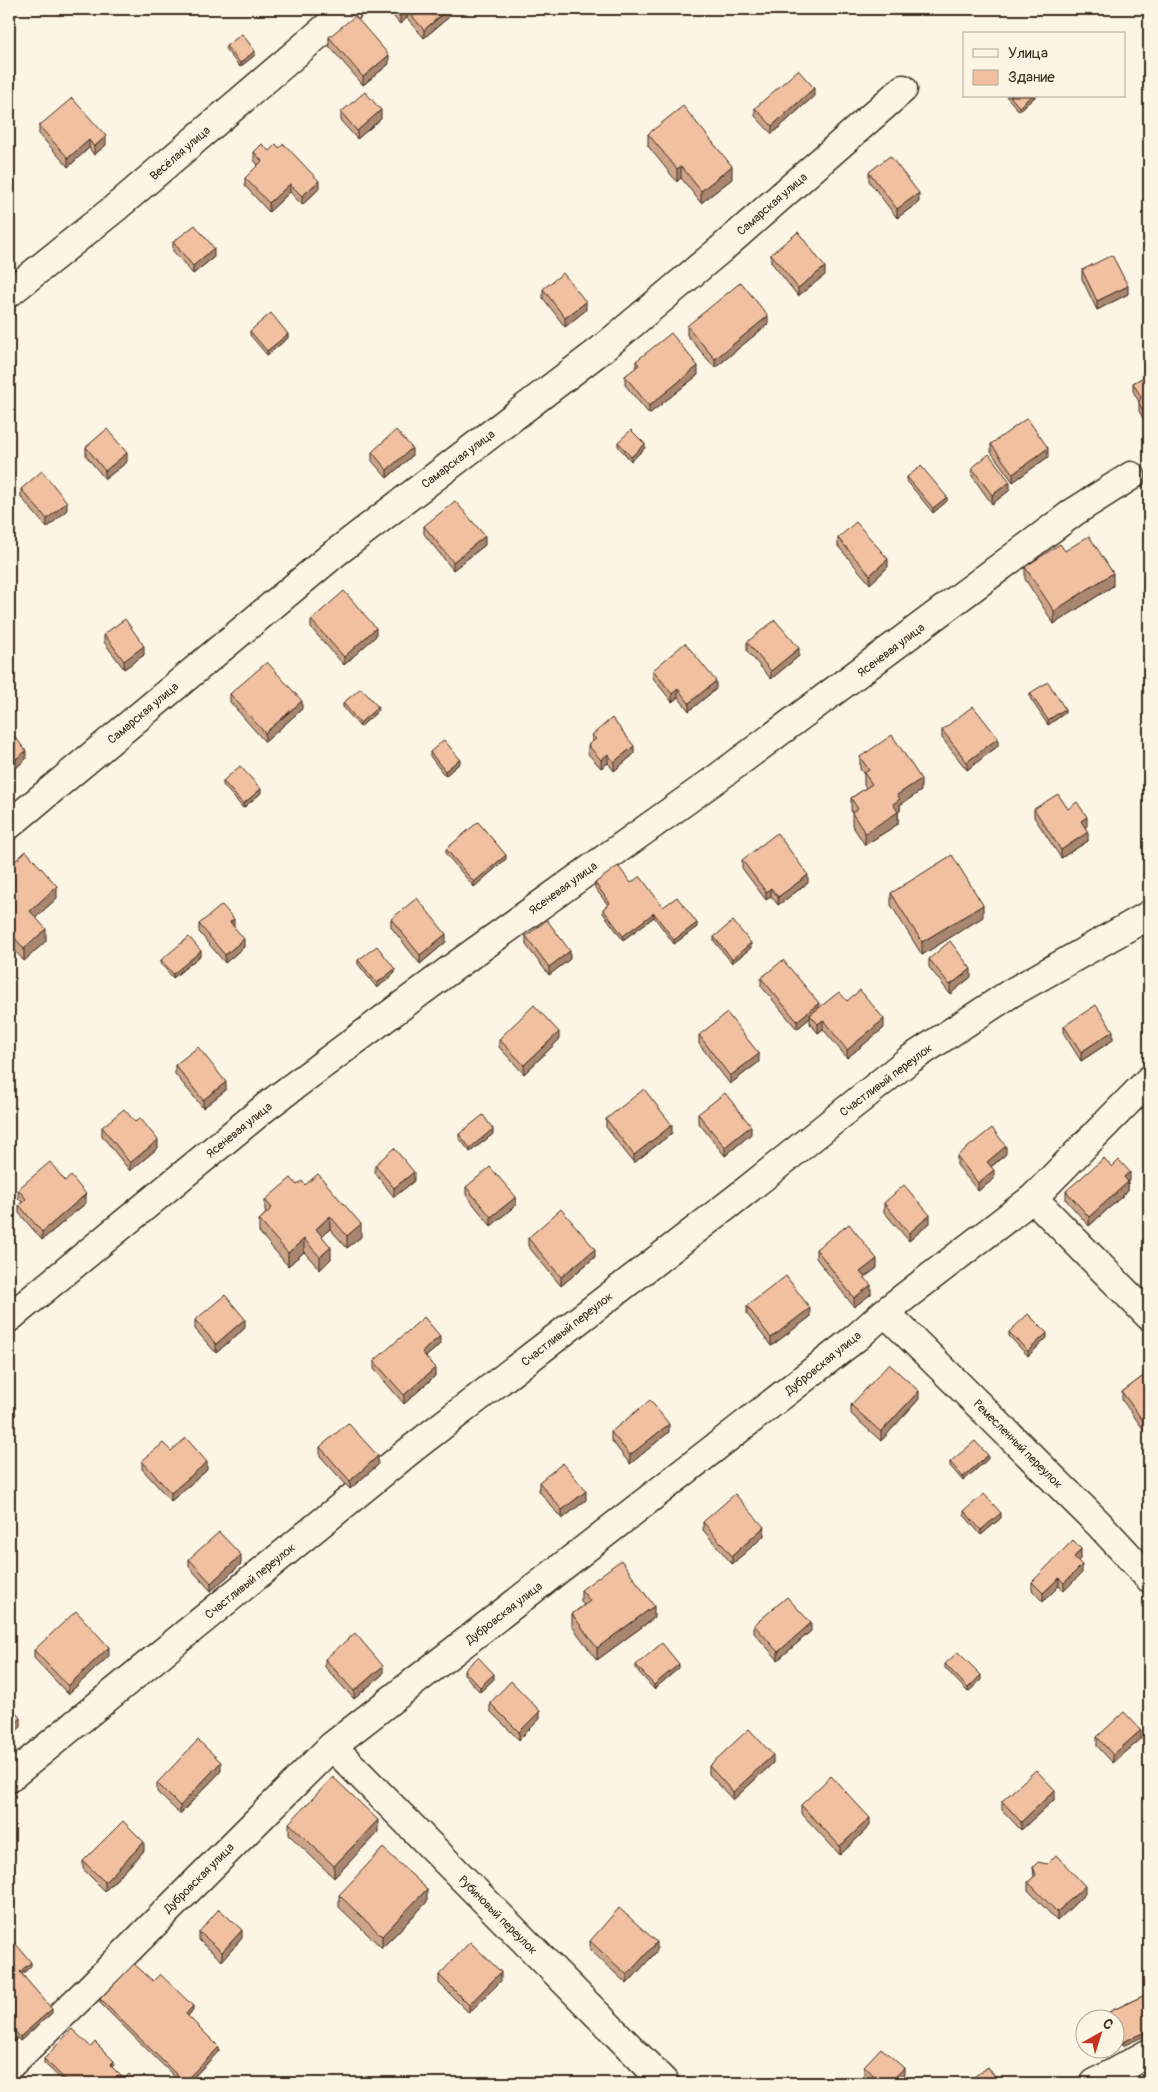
<svg xmlns="http://www.w3.org/2000/svg" width="1158" height="2092" font-family="Pangolin,sans-serif">
<style>
.lines{fill:none;stroke-linecap:round;stroke-linejoin:round}
.minor-casing{stroke:#3b2a1e;stroke-width:31}
.minor{stroke:#fcf5e5;stroke-width:28}
.wall{fill:#cea58a;stroke:#3b2a1e}
.shaded-wall{fill:#a88670;stroke:#3b2a1e}
.building{fill:#f0c0a0;stroke:#3b2a1e}
.labels{text-anchor:middle;stroke-width:5;stroke-linejoin:round;paint-order:stroke}
.street-label{font-size:12px;fill:#3b2a1e;stroke:#fcf5e5}
</style>
<rect width="100%" height="100%" fill="#fcf5e5"/>
<filter id="ink" filterUnits="userSpaceOnUse"><feTurbulence type="fractalNoise" baseFrequency=".02" numOctaves="2"/><feDisplacementMap in="SourceGraphic" scale="10" xChannelSelector="R" yChannelSelector="G"/><feConvolveMatrix kernelMatrix="1 2 1 2 8 2 1 2 1" color-interpolation-filters="sRGB"/></filter>
<g filter="url(#ink)">
<g class="lines">
<g class="minor-casing">
<path id="minor" d="M9 293 114 209 348 9
M9 825 334 554 602 349 720 250 903 89
M1033 1198 1149 1316
M885 1312 1099 1524 1149 1578
M9 1318 267 1106 451 969 716 779 1074 512 1131 476
M332 1746 665 2083
M9 1778 413 1448 737 1198 909 1060 1011 993 1149 915
M9 2066 87 1991 332 1746 857 1337 885 1312 1033 1198 1149 1080
M1095 2083 1149 2053"/>
</g>
<use href="#minor" class="minor"/>
</g>
<path class="wall" d="M387 9H449V17L424 38 407 18 400 24Z
M329 37 389 64 363 85 329 46Z
M226 46 255 55 240 67 226 50Z
M814 96 772 134 755 116V108Z
M1006 96H1036L1019 111Z
M341 112 381 119 357 139 341 121Z
M39 126 106 145 94 155 89 148 68 167 39 134Z
M648 134 732 179 701 203 681 178 677 182 648 146Z
M279 148 319 189 302 205 290 192 269 212 245 186V178L258 165 254 160V152L269 151Z
M869 172 919 202 897 218 869 181Z
M173 242 214 257 193 274 173 251Z
M771 254 825 275 798 296 771 262Z
M1082 270 1128 294 1097 310 1082 279Z
M543 289 586 310 565 327 543 298Z
M768 324 715 368 687 335V326Z
M250 331 288 338 267 355 250 335Z
M636 361 698 375 649 414 625 385V376L636 368Z
M1149 374V422H1145L1139 411V402L1133 391V383Z
M618 442 645 448 631 461 618 446Z
M991 444 1048 457 1013 482 991 452Z
M86 447 127 462 105 479 86 456Z
M372 452 412 456 387 478 372 461Z
M972 468 1010 490 992 504 972 476Z
M907 477 947 501 933 513 907 481Z
M21 489 67 510 47 528 21 497Z
M424 526 485 545 453 570 424 534Z
M838 538 888 567 870 584 838 546Z
M1025 567 1113 586 1054 624 1025 579Z
M311 620 376 636 344 665 311 628Z
M104 634 144 655 124 669 104 642Z
M747 642 799 656 771 679 747 651Z
M653 670 716 689 689 711 678 697 672 702 653 678Z
M1030 693 1065 713 1048 725 1030 698Z
M230 694 302 709 265 742 230 702Z
M343 703 378 711 360 727 343 707Z
M9 729 26 759 16 768 9 760Z
M942 730 998 746 967 770 942 738Z
M592 735 634 754 614 771 608 763 601 768 588 754V745L592 742Z
M430 752 460 763 445 776 430 756Z
M860 757 921 791 900 805V811L898 813V824L865 845 852 825V813L851 810V798L866 788 864 785V775L860 769Z
M223 781 261 793 243 808 223 785Z
M1034 809H1068L1087 826 1085 827 1088 841 1061 858 1034 817Z
M446 849 506 859 474 887 446 854Z
M742 860 808 883 778 905 771 896 766 900 742 868Z
M9 865 57 898 36 917 46 941 24 961 9 944Z
M595 883H631L663 907 697 927 674 944 654 917 623 940 603 913V909L608 905 595 888Z
M891 893 983 917 922 955 891 905Z
M391 919 446 942 420 964 391 927Z
M199 924 234 927 244 947 225 963 199 932Z
M526 936 570 959 549 975 526 945Z
M714 937 751 948 732 963 714 941Z
M201 955 173 978 161 964V960Z
M929 959 971 977 950 994 929 967Z
M358 960 395 973 377 988 358 964Z
M761 978 819 1008 847 1001 884 1028 847 1058 823 1029 818 1033 810 1024V1018L797 1029 761 986Z
M1064 1026 1113 1040 1081 1061 1064 1034Z
M699 1035 759 1062 730 1084 699 1044Z
M499 1039 559 1040 524 1074 499 1047Z
M175 1065 226 1090 203 1108 175 1074Z
M698 1114 751 1134 725 1156 698 1122Z
M606 1119 672 1133 634 1163 606 1127Z
M135 1122 158 1148 130 1171 102 1136V1127Z
M459 1134H493L470 1152 459 1138Z
M1006 1154 991 1167 994 1179 978 1191 957 1165V1156Z
M375 1165 414 1181 394 1197 375 1173Z
M1112 1167 1130 1180 1128 1182V1191L1089 1226 1066 1200V1191Z
M65 1181 86 1203 42 1240 19 1213V1205L22 1202 18 1198V1189Z
M297 1185H305L361 1237 347 1248 330 1229 322 1236 331 1259 320 1270 304 1252 288 1266 259 1232V1220L266 1213 265 1212V1200Z
M466 1187 516 1205 491 1226 466 1195Z
M884 1203 930 1223 909 1241 884 1212Z
M528 1238 595 1257 561 1286 528 1246Z
M816 1249 877 1268 865 1277 871 1294 854 1307 816 1258Z
M747 1306 810 1317 771 1346 747 1314Z
M195 1320 245 1328 216 1353 195 1329Z
M1009 1332 1047 1338 1028 1356 1009 1336Z
M440 1344 426 1357 435 1376 404 1404 374 1369V1361Z
M1149 1372V1437L1122 1400V1392Z
M919 1399 881 1441 851 1414V1405Z
M611 1432H669L630 1464 611 1440Z
M320 1447 378 1465 350 1489 320 1456Z
M171 1451 207 1470 171 1501 142 1469V1461Z
M988 1459 963 1481 950 1466V1462Z
M539 1482 586 1500 562 1519 539 1491Z
M964 1511 1001 1518 981 1535 964 1515Z
M703 1522 764 1536 732 1564 703 1530Z
M1081 1558 1078 1561 1082 1573 1064 1591 1059 1586 1043 1602 1032 1590V1582Z
M189 1559 241 1564 211 1591 189 1567Z
M581 1590 654 1618 597 1660 572 1626V1614L584 1605 581 1602Z
M754 1625 811 1631 778 1660 754 1633Z
M34 1650 109 1656 68 1694 34 1658Z
M325 1659 383 1674 354 1699 325 1667Z
M945 1664 981 1680 968 1692 945 1668Z
M636 1665 679 1668 654 1689 636 1669Z
M464 1670 494 1679 480 1692 464 1674Z
M490 1703 540 1719 519 1740 490 1711Z
M1097 1737 1141 1739 1113 1763 1097 1746Z
M773 1763 733 1800 709 1774V1766Z
M221 1771 180 1814 157 1792V1783Z
M1055 1799 1021 1830 1002 1810V1801Z
M801 1805 870 1826 840 1855 801 1813Z
M289 1823 378 1832 334 1878 289 1835Z
M144 1851 105 1891 83 1869V1861Z
M1033 1867 1085 1894 1057 1921 1028 1890V1882L1034 1877Z
M339 1895 427 1902 382 1948 339 1907Z
M199 1932 242 1938 222 1961 199 1940Z
M590 1941 657 1951 627 1984 590 1950Z
M9 1948 31 1966 22 1974 52 2013 20 2041 9 2029Z
M439 1975 501 1981 469 2013 439 1983Z
M153 1981 193 2010 188 2016 219 2051 188 2083H181L100 2003V1999Z
M1149 1993 1123 2046 1116 2030V2020H1111L1109 2016V2012Z
M91 2047 114 2065 112 2067 124 2079 138 2083H65L44 2063V2059Z
M864 2066 904 2077 897 2083H873L864 2075Z"/>
<path class="shaded-wall" d="M449 9V17L424 38V30Z
M407 10V18L400 24V16Z
M255 51V55L240 67V63Z
M389 55V64L363 85V77Z
M814 88V96L772 134V126Z
M1031 96H1036L1019 111V107Z
M381 110V119L357 139V131Z
M106 136V145L94 155V147Z
M89 140V148L68 167V158Z
M681 166V178L677 182V169Z
M732 166V179L701 203V191Z
M319 181V189L302 205V196Z
M290 184V192L269 212V203Z
M919 193V202L897 218V209Z
M214 248V257L193 274V266Z
M825 267V275L798 296V288Z
M1128 286V294L1097 310V301Z
M586 302V310L565 327V318Z
M768 316V324L715 368V359Z
M288 334V338L267 355V351Z
M698 366V375L649 414V406Z
M645 444V448L631 461V457Z
M412 448V456L387 478V470Z
M1048 448V457L1013 482V474Z
M127 453V462L105 479V471Z
M1010 482V490L992 504V495Z
M947 497V501L933 513V508Z
M67 502V510L47 528V519Z
M485 536V545L453 570V562Z
M888 559V567L870 584V575Z
M1113 573V586L1054 624V611Z
M376 628V636L344 665V657Z
M144 646V655L124 669V661Z
M799 648V656L771 679V671Z
M716 681V689L689 711V703Z
M678 689V697L672 702V694Z
M302 701V709L265 742V733Z
M378 707V711L360 727V723Z
M1065 709V713L1048 725V720Z
M998 738V746L967 770V762Z
M634 746V754L614 771V762Z
M26 751V759L16 768V759Z
M608 754V763L601 768V760Z
M460 759V763L445 776V771Z
M921 779V791L900 805V811L898 813V824L865 845V833L893 804 897 795Z
M261 789V793L243 808V804Z
M1087 817V826L1081 830V821Z
M1088 832V841L1061 858V850Z
M506 855V859L474 887V882Z
M808 875V883L778 905V897Z
M57 886V898L30 923V911Z
M771 888V896L766 900V892Z
M983 905V917L922 955V942Z
M654 913V917L623 940V936Z
M234 919V928L230 922Z
M697 923V927L674 944V940Z
M46 929V941L24 961V949Z
M446 934V942L420 964V955Z
M244 939V947L225 963V955Z
M751 943V948L732 963V959Z
M201 951V955L173 978V974Z
M570 951V959L549 975V967Z
M395 969V973L377 988V983Z
M971 969V977L950 994V985Z
M819 1003V1011L810 1015V1018L797 1029V1021Z
M884 1019V1028L847 1058V1050Z
M823 1020V1029L818 1033V1024Z
M1113 1031V1040L1081 1061V1052Z
M559 1032V1040L524 1074V1065Z
M759 1054V1062L730 1084V1076Z
M226 1082V1090L203 1108V1100Z
M672 1125V1133L634 1163V1155Z
M751 1126V1134L725 1156V1147Z
M493 1129V1134L470 1152V1148Z
M158 1140V1148L130 1171V1163Z
M1006 1146V1154L987 1170V1162Z
M994 1170V1179L978 1191V1183Z
M414 1172V1181L394 1197V1188Z
M1130 1172V1180L1124 1185V1177Z
M1128 1182V1191L1089 1226V1217Z
M86 1194V1203L42 1240V1232Z
M516 1197V1205L491 1226V1217Z
M930 1215V1223L909 1241V1233Z
M330 1216V1229L316 1241V1229Z
M361 1224V1237L347 1248V1236Z
M304 1239V1252L288 1266V1253Z
M331 1247V1259L320 1270V1257Z
M595 1249V1257L561 1286V1277Z
M877 1259V1268L860 1280V1272Z
M871 1285V1294L854 1307V1298Z
M810 1308V1317L771 1346V1338Z
M245 1319V1328L216 1353V1344Z
M1047 1333V1338L1028 1356V1351Z
M440 1336V1344L422 1360V1352Z
M435 1368V1376L404 1404V1395Z
M919 1391V1399L881 1441V1432Z
M669 1424V1432L630 1464V1455Z
M988 1455V1459L963 1481V1477Z
M378 1456V1465L350 1489V1481Z
M207 1462V1470L171 1501V1493Z
M586 1491V1500L562 1519V1510Z
M1001 1513V1518L981 1535V1530Z
M764 1527V1536L732 1564V1556Z
M1081 1549V1558L1074 1565V1557Z
M241 1555V1564L211 1591V1583Z
M1082 1565V1573L1064 1591V1583Z
M1059 1578V1586L1043 1602V1593Z
M654 1606V1618L597 1660V1648Z
M811 1623V1631L778 1660V1652Z
M109 1647V1656L68 1694V1686Z
M679 1664V1668L654 1689V1685Z
M383 1666V1674L354 1699V1691Z
M494 1674V1679L480 1692V1687Z
M981 1675V1680L968 1692V1688Z
M540 1711V1719L519 1740V1732Z
M21 1718V1727L9 1738V1729Z
M1141 1730V1739L1113 1763V1755Z
M773 1755V1763L733 1800V1792Z
M221 1762V1771L180 1814V1806Z
M1055 1790V1799L1021 1830V1822Z
M870 1818V1826L840 1855V1846Z
M378 1820V1832L334 1878V1866Z
M144 1842V1851L105 1891V1882Z
M1085 1886V1894L1057 1921V1912Z
M427 1889V1902L382 1948V1936Z
M242 1930V1938L222 1961V1952Z
M657 1942V1951L627 1984V1975Z
M31 1962V1966L20 1976V1972Z
M501 1972V1981L469 2013V2005Z
M193 2006V2010L186 2018V2014Z
M52 2009V2013L20 2041V2037Z
M1149 2030V2034L1123 2046V2042Z
M219 2047V2051L188 2083H184V2082Z
M114 2061V2065L110 2069V2065Z
M904 2068V2077L897 2083H889Z"/>
<path class="building" d="M394 9H448L424 30 407 10 400 16Z
M355 16 389 55 363 77 329 37Z
M242 34 255 51 240 63 226 46Z
M798 70 814 88 772 126 755 108Z
M365 92 381 110 357 131 341 112Z
M1010 96H1031L1019 107Z
M72 98 106 136 94 147 89 140 68 158 39 126Z
M683 106 732 166 701 191 681 166 677 169 648 134Z
M262 144 269 151 276 144 279 148 284 144 319 181 302 196 290 184 269 203 245 178 262 161 254 152Z
M890 156 919 193 897 209 869 172Z
M195 225 214 248 193 266 173 242Z
M798 232 825 267 798 288 771 254Z
M1112 255 1128 286 1097 301 1082 270Z
M563 273 586 302 565 318 543 289Z
M741 282 768 316 715 359 687 326Z
M271 313 288 334 267 351 250 331Z
M671 333 698 366 649 406 625 376 639 365 636 361Z
M1149 374V414H1145L1139 403 1141 397 1133 383Z
M1027 418 1048 448 1013 474 991 444Z
M107 429 127 453 105 471 86 447Z
M396 430 412 448 387 470 372 452Z
M631 430 645 444 631 457 618 442Z
M989 454 1010 482 992 495 972 468Z
M921 466 947 497 933 508 907 477Z
M42 471 67 502 47 519 21 489Z
M455 501 485 536 453 562 424 526Z
M856 522 888 559 870 575 838 538Z
M1089 536 1113 573 1054 611 1025 567 1060 544 1065 551Z
M344 591 376 628 344 657 311 620Z
M125 619 144 646 124 661 104 634Z
M775 620 799 648 771 671 747 642Z
M685 643 716 681 689 703 678 689 672 694 653 670Z
M267 662 302 701 265 733 230 694Z
M1048 682 1065 709 1048 720 1030 693Z
M361 688 378 707 360 723 343 703Z
M973 706 998 738 967 762 942 730Z
M612 718 634 746 614 762 608 754 601 760 588 745 596 739 592 735Z
M9 729 26 751 16 759 9 751Z
M892 735 921 779 897 795 900 799 893 804 898 812 865 833 852 813 858 809 851 798 872 784 864 773 869 770 860 757Z
M444 740 460 759 445 771 430 752Z
M240 766 261 789 243 804 223 781Z
M1058 794 1068 809 1077 802 1087 817 1081 821 1088 832 1061 850 1034 809Z
M478 822 506 855 474 882 446 849Z
M777 833 808 875 778 897 771 888 766 892 742 860Z
M26 851 57 886 30 911 46 929 24 949 9 931V865L10 866Z
M952 855 983 905 922 942 891 893Z
M618 866 631 883 640 876 663 907 677 897 697 923 674 940 654 913 623 936 603 909 610 903 595 883Z
M417 898 446 934 420 955 391 919Z
M222 905 234 919 230 922 244 939 225 955 199 924Z
M547 920 570 951 549 967 526 936Z
M733 921 751 943 732 959 714 937Z
M189 937 201 951 173 974 161 960Z
M950 941 971 969 950 985 929 959Z
M377 946 395 969 377 983 358 960Z
M783 960 819 1003 797 1021 761 978Z
M860 990 884 1019 847 1050 823 1020 818 1024 810 1015 839 992 847 1001Z
M534 1005 559 1032 524 1065 499 1039Z
M1096 1005 1113 1031 1081 1052 1064 1026Z
M727 1013 759 1054 730 1076 699 1035Z
M198 1047 226 1082 203 1100 175 1065Z
M644 1089 672 1125 634 1155 606 1119Z
M725 1093 751 1126 725 1147 698 1114Z
M124 1109 135 1122 140 1118 158 1140 130 1163 102 1127Z
M483 1115 493 1129 470 1148 459 1134Z
M992 1128 1006 1146 987 1162 994 1170 978 1183 957 1156Z
M394 1148 414 1172 394 1188 375 1165Z
M1104 1158 1112 1167 1119 1160 1130 1172 1124 1177 1128 1182 1089 1217 1066 1191Z
M50 1162 65 1181 71 1176 86 1194 42 1232 19 1205 26 1199 18 1189Z
M490 1167 516 1197 491 1217 466 1187Z
M318 1174 361 1224 347 1236 330 1216 316 1229 331 1247 320 1257 304 1239 288 1253 259 1220 272 1208 265 1200 291 1178 297 1185 302 1181 305 1185Z
M904 1185 930 1215 909 1233 884 1203Z
M561 1209 595 1249 561 1277 528 1238Z
M849 1224 877 1259 860 1272 871 1285 854 1298 816 1249Z
M786 1276 810 1308 771 1338 747 1306Z
M225 1295 245 1319 216 1344 195 1320Z
M1028 1314 1047 1333 1028 1351 1009 1332Z
M424 1317 440 1336 422 1352 435 1368 404 1395 374 1361Z
M889 1364 919 1391 881 1432 851 1405Z
M1149 1372V1429L1122 1392Z
M650 1400 669 1424 630 1455 611 1432Z
M348 1423 378 1456 350 1481 320 1447Z
M186 1438 207 1462 171 1493 142 1461 163 1443 171 1451Z
M975 1441 988 1455 963 1477 950 1462Z
M563 1463 586 1491 562 1510 539 1482Z
M735 1494 764 1527 732 1556 703 1522Z
M984 1494 1001 1513 981 1530 964 1511Z
M219 1532 241 1555 211 1583 189 1559Z
M1073 1540 1081 1549 1074 1557 1082 1565 1064 1583 1059 1578 1043 1593 1032 1582Z
M621 1560 654 1606 597 1648 572 1614 590 1601 581 1590Z
M787 1597 811 1623 778 1652 754 1625Z
M76 1611 109 1647 68 1686 34 1650Z
M355 1633 383 1666 354 1691 325 1659Z
M662 1643 679 1664 654 1685 636 1665Z
M958 1652 981 1675 968 1688 945 1664Z
M478 1657 494 1674 480 1687 464 1670Z
M511 1681 540 1711 519 1732 490 1703Z
M9 1704 21 1718 9 1729Z
M1124 1712 1141 1730 1113 1755 1097 1737Z
M749 1729 773 1755 733 1792 709 1766Z
M198 1740 221 1762 180 1806 157 1783Z
M1036 1770 1055 1790 1021 1822 1002 1801Z
M831 1776 870 1818 840 1846 801 1805Z
M333 1777 378 1820 334 1866 289 1823Z
M123 1821 144 1842 105 1882 83 1861Z
M383 1848 427 1889 382 1936 339 1895Z
M1056 1855 1085 1886 1057 1912 1028 1882 1036 1875 1033 1867 1038 1862 1047 1864Z
M619 1908 657 1942 627 1975 590 1941Z
M219 1909 242 1930 222 1952 199 1932Z
M470 1942 501 1972 469 2005 439 1975Z
M15 1943 31 1962 20 1972 52 2009 20 2037 9 2024V1948Z
M134 1964 153 1981 160 1974 193 2006 186 2014 219 2047 184 2082 100 1999Z
M1149 1993V2030L1123 2042 1116 2026V2020H1113L1109 2012Z
M72 2029 91 2047 95 2042 114 2061 110 2065 124 2079 129 2074 138 2083H69L44 2059Z
M881 2048 904 2068 889 2083H882L864 2066Z
M988 2067 999 2083H965Z"/>
</g>
<g class="labels">
<g class="street-label">
<text transform="translate(180 153) rotate(-41)" y="4">Весёлая улица</text>
<text transform="translate(772 204) rotate(-41)" y="4">Самарская улица</text>
<text transform="translate(458 459) rotate(-37)" y="4">Самарская улица</text>
<text transform="translate(891 650) rotate(-37)" y="4">Ясеневая улица</text>
<text transform="translate(143 713) rotate(-40)" y="4">Самарская улица</text>
<text transform="translate(563 888) rotate(-36)" y="4">Ясеневая улица</text>
<text transform="translate(886 1080) rotate(-37)" y="4">Счастливый переулок</text>
<text transform="translate(239 1130) rotate(-39)" y="4">Ясеневая улица</text>
<text transform="translate(567 1329) rotate(-38)" y="4">Счастливый переулок</text>
<text transform="translate(823 1363) rotate(-39)" y="4">Дубровская улица</text>
<text transform="translate(1018 1444) rotate(45)" y="4">Ремесленный переулок</text>
<text transform="translate(250 1581) rotate(-39)" y="4">Счастливый переулок</text>
<text transform="translate(504 1613) rotate(-38)" y="4">Дубровская улица</text>
<text transform="translate(199 1878) rotate(-45)" y="4">Дубровская улица</text>
<text transform="translate(498 1915) rotate(45)" y="4">Рубиновый переулок</text>
</g>
</g>
<rect width="1158" height="2092" fill="none" stroke="#fcf5e5" stroke-width="30"/>
<rect x="15" y="15" width="1128" height="2062" fill="none" stroke="#3b2a1e" stroke-width="2" filter="url(#ink)"/>
<rect x="963" y="32" width="162" height="65" fill="#fcf5e5" stroke="#afa495"/>
<rect x="973" y="49" width="25" height="8" fill="#fcf5e5" stroke="#afa495"/>
<text x="1008" y="58" font-size="15" fill="#3b2a1e">Улица</text>
<rect x="973" y="70" width="25" height="15" fill="#f0c0a0" stroke="#afa495"/>
<text x="1008" y="82" font-size="15" fill="#3b2a1e">Здание</text>
<g transform="translate(1100 2034) rotate(39)"><circle r="24" fill="#fcf5e5" stroke="#afa495"/>
<path d="M0-4L9 19L0 12L-9 19Z" fill="#c8321e"/>
<text y="-8" font-size="14" font-weight="bold" text-anchor="middle" fill="#3b2a1e">С</text>
</g>
</svg>
